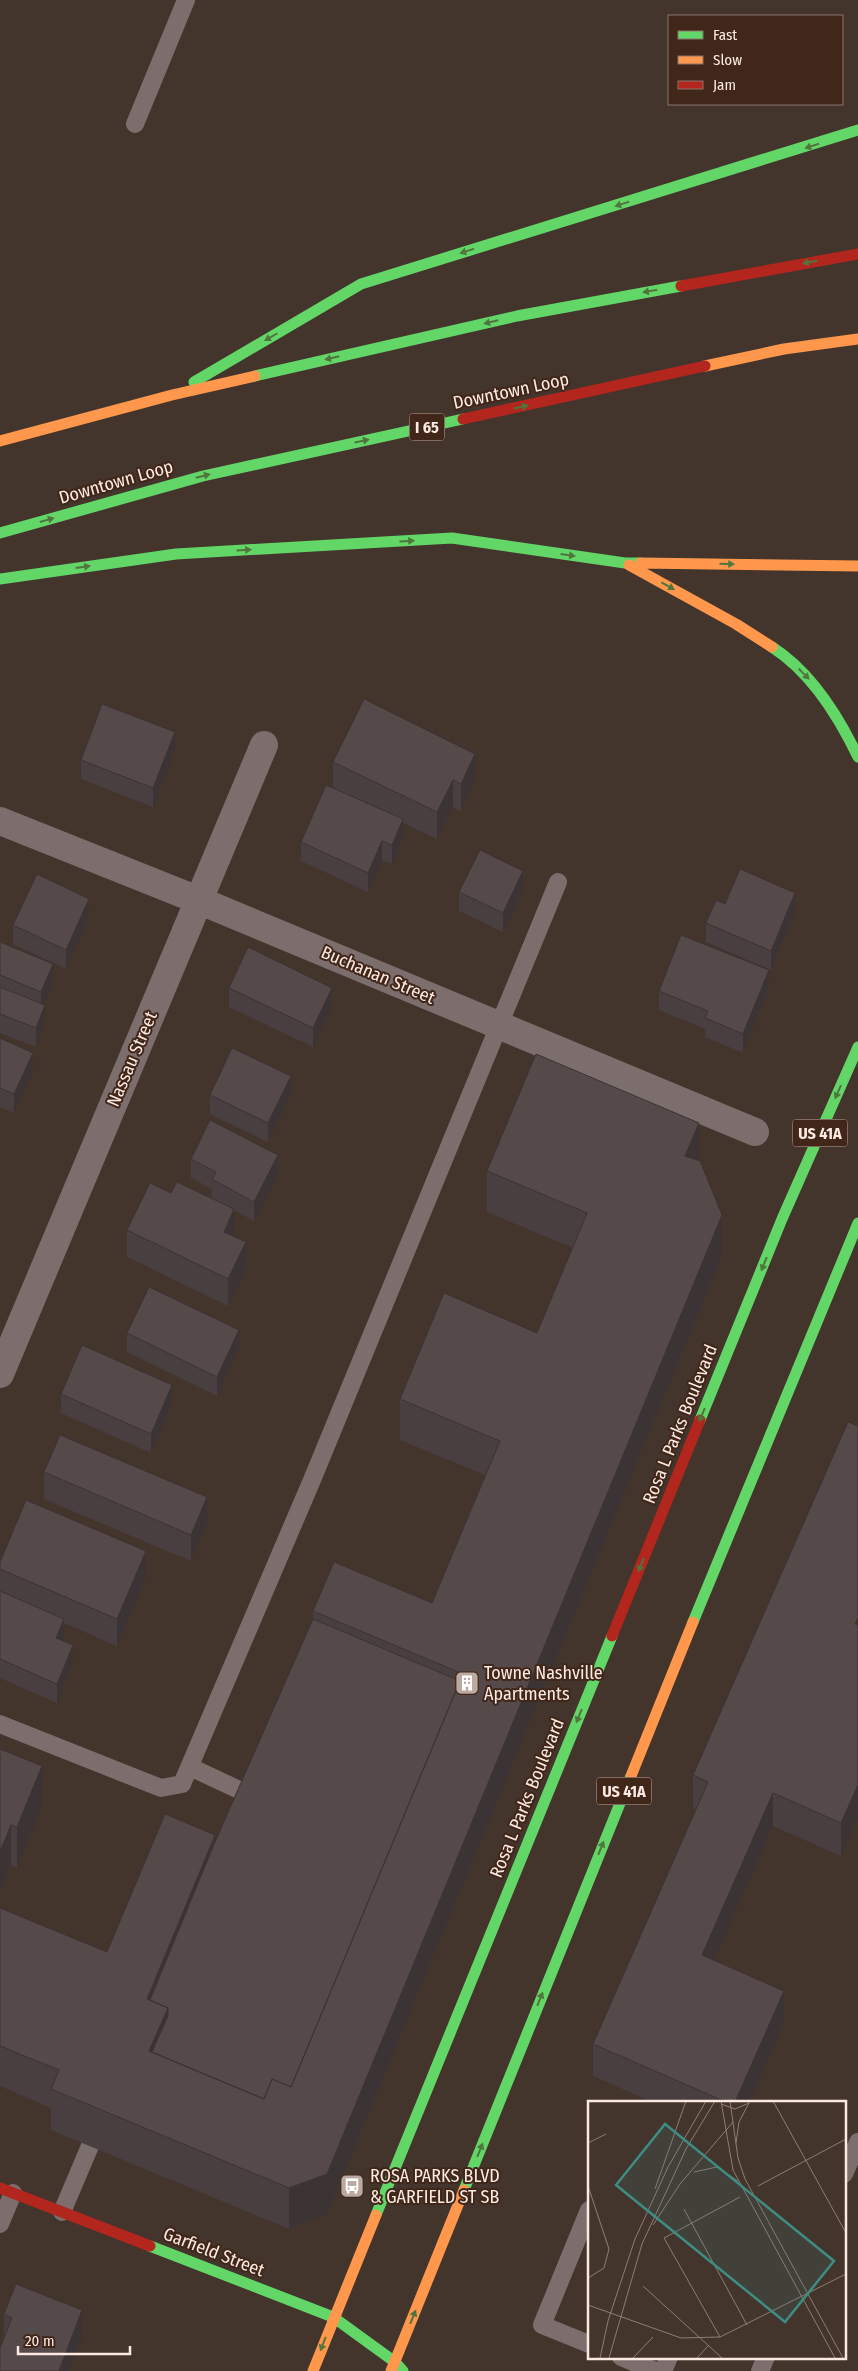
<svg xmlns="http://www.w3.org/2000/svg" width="858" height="2371" font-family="'Fira Sans Condensed',sans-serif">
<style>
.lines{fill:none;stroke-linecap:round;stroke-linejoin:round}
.lane{stroke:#7c6e6d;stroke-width:18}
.street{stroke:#7c6e6d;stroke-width:28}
.fast{stroke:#63d668;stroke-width:11}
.slow{stroke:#ff974d;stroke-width:11}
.jam{stroke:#b3261e;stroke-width:11}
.wall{fill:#4a3f40}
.shaded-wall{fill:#3c3334}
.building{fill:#56494a;stroke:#3c3334}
.oneway{fill:#50753d}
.labels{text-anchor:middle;stroke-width:4;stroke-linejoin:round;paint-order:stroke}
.shield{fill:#41261a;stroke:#c4afa6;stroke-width:1}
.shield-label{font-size:16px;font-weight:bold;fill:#fceae2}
.street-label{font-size:18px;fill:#fceae2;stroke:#41261a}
.poi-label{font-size:18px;fill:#fceae2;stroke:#41261a;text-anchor:start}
.inset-road{fill:none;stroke:#8d7d75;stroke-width:1}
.view{fill:#3e8d85;fill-opacity:0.15;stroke:#3e8d85;stroke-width:2.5}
.inset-edge{fill:none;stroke:#fceae2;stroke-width:2.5}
</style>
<rect width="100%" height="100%" fill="#43342c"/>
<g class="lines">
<path class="lane" d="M135 124 186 0
M0 1724 161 1788 182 1784 312 1480 558 882
M190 1767 250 1795
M844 2174 858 2142
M589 2210 542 2325 589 2344
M62 2212 90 2146
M0 2224 13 2193
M621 2357 655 2371
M663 2371 669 2357
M760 2371 766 2357"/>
<path class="street" d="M0 821 198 900 755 1132
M0 1374 264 745"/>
<path class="fast" d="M255 376 517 316 681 286
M194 382 361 284 858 130
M0 533 203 476 463 419
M0 579 176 554 452 538 625 563H640
M772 647C811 672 838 715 858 757
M700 1420 782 1219 858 1047
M693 1622 858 1223
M464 2190 631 1776
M376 2215 612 1636
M150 2246 333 2317 395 2362 403 2371"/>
<path class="slow" d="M705 366 784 349 858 339
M0 441 172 395 255 376
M640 563 858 566
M629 565 736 624 772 647
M631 1776 693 1622
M313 2371 376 2215
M391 2371 464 2190"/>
<path class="jam" d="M681 286 858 254
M463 419 705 366
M612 1636 700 1420
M0 2188 150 2246"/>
</g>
<path class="wall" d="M175 751 153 807 81 779V760Z
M333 762 475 781 461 811 453 807 437 839 403 823V838L392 864 382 860 368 892 301 861V842L333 788Z
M523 890 503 932 459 911V892Z
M725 904 795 912 771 970 706 942V923Z
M89 918 66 969 13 944V925Z
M0 942 53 983 44 1004 45 1024 36 1047 0 1033Z
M229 988 332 1007 313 1047 229 1007Z
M769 989 743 1053 705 1037V1029L659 1010V991Z
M0 1038 33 1072 14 1113 0 1107Z
M210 1095H291L268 1142 210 1114Z
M191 1159 278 1174 254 1221 234 1210V1237L246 1269 228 1306 127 1257V1230L171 1193 212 1198V1189L191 1178Z
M699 1161 722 1256 327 2214 289 2229 51 2130V2108L0 2086V1908L107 1952 215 1842 313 1619V1611L432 1603 485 1475 400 1440V1399L537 1333 573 1248 487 1212V1171Z
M127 1333 239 1349 217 1396 127 1352Z
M61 1394 172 1404 151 1453 61 1413Z
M848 1422 841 1856 773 1826 714 1960 784 2024 749 2102H652L593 2076V2044L696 1810 693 1808V1775Z
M44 1472 207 1524 191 1561 44 1499Z
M0 1562 146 1578 117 1646 64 1623V1638L62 1641 73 1664 57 1703 0 1678Z
M0 1749 42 1807 17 1868 11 1865 0 1892Z
M4 2314 82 2337H4Z"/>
<path class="shaded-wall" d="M175 732V751L153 807V788Z
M475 754V781L461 811V784Z
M453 780V807L437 839V812Z
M403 819V838L392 864V845Z
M382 841V860L368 892V873Z
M523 871V890L503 932V913Z
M795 893V912L771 970V951Z
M89 899V918L66 969V950Z
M53 964V983L41 1011V992Z
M769 970V989L743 1053V1034Z
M332 988V1007L313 1047V1028Z
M45 1005V1024L36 1047V1028Z
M33 1053V1072L14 1113V1094Z
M291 1076V1095L268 1142V1123Z
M699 1123V1164L685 1156Z
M278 1155V1174L254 1221V1202Z
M234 1209V1236L224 1259V1232Z
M722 1215V1256L327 2214 289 2229V2188Z
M246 1242V1269L228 1306V1279Z
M239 1330V1349L217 1396V1377Z
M172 1385V1404L151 1453V1434Z
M207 1497V1524L191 1561V1535Z
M146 1551V1578L117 1646V1619Z
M64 1619V1638L56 1657V1638Z
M73 1645V1664L57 1703V1684Z
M42 1766V1807L17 1868V1827Z
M858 1785V1817L841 1856V1823Z
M773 1793V1826L702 1988V1955Z
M11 1825V1865L0 1892V1852Z
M215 1835V1875L158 2012 147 1999Z
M784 1991V2024L749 2102H735Z
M168 2008V2049L161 2064 149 2051Z
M82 2310V2337L69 2371H59Z"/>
<path class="building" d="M364 699 475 754 461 784 453 780 437 812 333 762Z
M102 704 175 732 153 788 81 760Z
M326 785 403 819 392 845 382 841 368 873 301 842Z
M480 850 523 871 503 913 459 892Z
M740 869 795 893 771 951 706 923 716 900 725 904Z
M37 874 89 899 66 950 13 925Z
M681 935 769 970 743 1034 705 1018 708 1011 659 991Z
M0 942 53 964 41 992 0 975Z
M248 947 332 988 313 1028 229 988Z
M0 987 45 1005 36 1028 0 1014Z
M0 1038 33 1053 14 1094 0 1088Z
M232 1048 291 1076 268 1123 210 1095Z
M536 1054 699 1123 685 1156 700 1161 722 1215 327 2174 289 2188 51 2089 59 2070 0 2046V1908L107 1952 165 1814 215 1835 147 1999 168 2008 149 2051 264 2099 272 2079 291 2087 463 1674 313 1611 334 1562 432 1603 500 1441 400 1399 444 1293 537 1333 587 1213 487 1171Z
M210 1120 278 1155 254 1202 212 1179 216 1172 191 1159Z
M177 1182 234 1209 224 1232 246 1242 228 1279 127 1230 150 1183 171 1193Z
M149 1287 239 1330 217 1377 127 1333Z
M82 1345 172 1385 151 1434 61 1394Z
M848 1422 858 1426V1618L855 1624 858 1625V1785L841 1823 773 1793 702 1955 784 1991 735 2102H726L593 2044 708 1782 693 1775Z
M60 1435 207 1497 191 1535 44 1472Z
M26 1500 146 1551 117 1619 0 1569V1562Z
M0 1591 64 1619 56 1638 73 1645 57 1684 0 1659Z
M313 1619 460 1681 291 2087 272 2079 264 2099 152 2052 168 2016V2008L150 2000 215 1842Z
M0 1749 42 1766 17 1827 11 1825 0 1852Z
M16 2284 82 2310 59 2371H0V2348L12 2318 4 2314Z"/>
<defs><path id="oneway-solid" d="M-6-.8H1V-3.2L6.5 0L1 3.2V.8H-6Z" transform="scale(1.25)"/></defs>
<g class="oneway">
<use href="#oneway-solid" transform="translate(812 146) rotate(162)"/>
<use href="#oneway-solid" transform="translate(622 204) rotate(163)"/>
<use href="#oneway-solid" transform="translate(467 251) rotate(163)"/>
<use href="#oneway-solid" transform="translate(810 262) rotate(170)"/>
<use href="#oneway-solid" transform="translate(650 291) rotate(170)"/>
<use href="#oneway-solid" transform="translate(491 322) rotate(167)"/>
<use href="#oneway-solid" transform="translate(271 337) rotate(150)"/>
<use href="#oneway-solid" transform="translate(332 358) rotate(167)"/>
<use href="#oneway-solid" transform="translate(521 407) rotate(-12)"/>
<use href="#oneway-solid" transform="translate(362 441) rotate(-12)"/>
<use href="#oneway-solid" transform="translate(203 476) rotate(-14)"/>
<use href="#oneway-solid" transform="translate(47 520) rotate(-16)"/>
<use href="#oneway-solid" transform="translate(407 541) rotate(-3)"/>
<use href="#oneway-solid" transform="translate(244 550) rotate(-3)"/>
<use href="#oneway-solid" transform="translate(568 555) rotate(8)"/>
<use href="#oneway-solid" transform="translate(727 564) rotate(1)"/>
<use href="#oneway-solid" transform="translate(83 567) rotate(-8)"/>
<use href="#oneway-solid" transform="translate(668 586) rotate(29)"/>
<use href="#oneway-solid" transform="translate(804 674) rotate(45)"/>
<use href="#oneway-solid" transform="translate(838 1092) rotate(114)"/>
<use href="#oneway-solid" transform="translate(764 1264) rotate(112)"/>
<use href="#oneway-solid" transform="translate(702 1415) rotate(112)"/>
<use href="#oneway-solid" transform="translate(641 1565) rotate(112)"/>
<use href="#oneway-solid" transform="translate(579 1716) rotate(112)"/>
<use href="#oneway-solid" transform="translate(601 1848) rotate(-68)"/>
<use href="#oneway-solid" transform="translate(540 1999) rotate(-68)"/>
<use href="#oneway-solid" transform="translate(480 2150) rotate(-68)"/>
<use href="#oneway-solid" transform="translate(413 2317) rotate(-68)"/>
<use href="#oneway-solid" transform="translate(323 2344) rotate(111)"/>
</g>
<defs>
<g id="building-square" transform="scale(1.25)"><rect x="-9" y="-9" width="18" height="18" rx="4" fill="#bbaaa2" stroke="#41261a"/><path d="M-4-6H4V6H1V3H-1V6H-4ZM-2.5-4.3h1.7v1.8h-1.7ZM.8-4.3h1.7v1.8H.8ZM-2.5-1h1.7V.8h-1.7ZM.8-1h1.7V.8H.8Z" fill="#fff"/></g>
<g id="bus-square" transform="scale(1.25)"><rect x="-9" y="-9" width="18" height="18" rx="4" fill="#bbaaa2" stroke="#41261a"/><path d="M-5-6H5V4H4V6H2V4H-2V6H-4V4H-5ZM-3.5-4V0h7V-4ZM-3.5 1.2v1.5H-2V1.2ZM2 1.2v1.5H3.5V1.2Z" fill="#fff"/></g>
</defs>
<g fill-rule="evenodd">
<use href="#building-square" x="467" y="1683"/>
<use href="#bus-square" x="352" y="2186"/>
</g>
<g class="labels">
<g class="shield">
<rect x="409.5" y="413.5" width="35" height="27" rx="4"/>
<rect x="792.5" y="1119.5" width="55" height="27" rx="4"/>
<rect x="596.5" y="1777.5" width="55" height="27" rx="4"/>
</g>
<g class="shield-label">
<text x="427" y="433">I 65</text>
<text x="820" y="1139">US 41A</text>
<text x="624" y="1797">US 41A</text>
</g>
<g class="street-label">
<text transform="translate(511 391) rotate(-12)" y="6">Downtown Loop</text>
<text transform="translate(116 482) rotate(-16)" y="6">Downtown Loop</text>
<text transform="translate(378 975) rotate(23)" y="6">Buchanan Street</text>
<text transform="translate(132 1059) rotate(-67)" y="6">Nassau Street</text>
<text transform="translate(680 1424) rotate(-68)" y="6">Rosa L Parks Boulevard</text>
<text transform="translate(527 1798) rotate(-68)" y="6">Rosa L Parks Boulevard</text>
<text transform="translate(214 2252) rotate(21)" y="6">Garfield Street</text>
</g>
<g class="poi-label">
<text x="484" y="1679">Towne Nashville<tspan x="484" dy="21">Apartments</tspan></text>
<text x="370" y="2182">ROSA PARKS BLVD<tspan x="370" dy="21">&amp; GARFIELD ST SB</tspan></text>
</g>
</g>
<g transform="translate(588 2101)">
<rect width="258" height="258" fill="#43342c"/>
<path class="inset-road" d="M133 0 145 69 247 257M142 0 150 57 157 78 255 257M185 0 258 132M133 3 147 8 161 2M0 42 18 33M148 42 151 21 162 0M106 71 129 66 150 80M0 85 21 148 16 167 0 177M170 85 258 38M67 88 98 0M96 108 159 224M65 124 92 83 145 21M55 185 134 257M0 204 93 237 132 236 258 173M132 236 76 137 152 96M12 257 20 220 47 138 80 66 118 0M21 257 54 143 98 48 127 0M45 257 65 236M109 257 120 245"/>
<path class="view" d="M77 23 246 160 197 221 28 84Z"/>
<rect width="258" height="258" class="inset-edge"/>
</g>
<rect x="668" y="15" width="175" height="90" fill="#41261a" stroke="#8c746a"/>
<rect x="678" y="31" width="25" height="8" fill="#63d668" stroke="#8c746a"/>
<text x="713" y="40" font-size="15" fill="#fceae2">Fast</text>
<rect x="678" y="56" width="25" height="8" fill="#ff974d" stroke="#8c746a"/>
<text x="713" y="65" font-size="15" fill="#fceae2">Slow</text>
<rect x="678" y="81" width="25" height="8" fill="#b3261e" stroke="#8c746a"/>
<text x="713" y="90" font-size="15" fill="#fceae2">Jam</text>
<path d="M18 2346v8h112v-8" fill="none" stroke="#fceae2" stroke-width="2.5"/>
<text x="25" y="2346" font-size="15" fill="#fceae2" stroke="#41261a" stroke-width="4" paint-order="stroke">20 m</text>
</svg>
